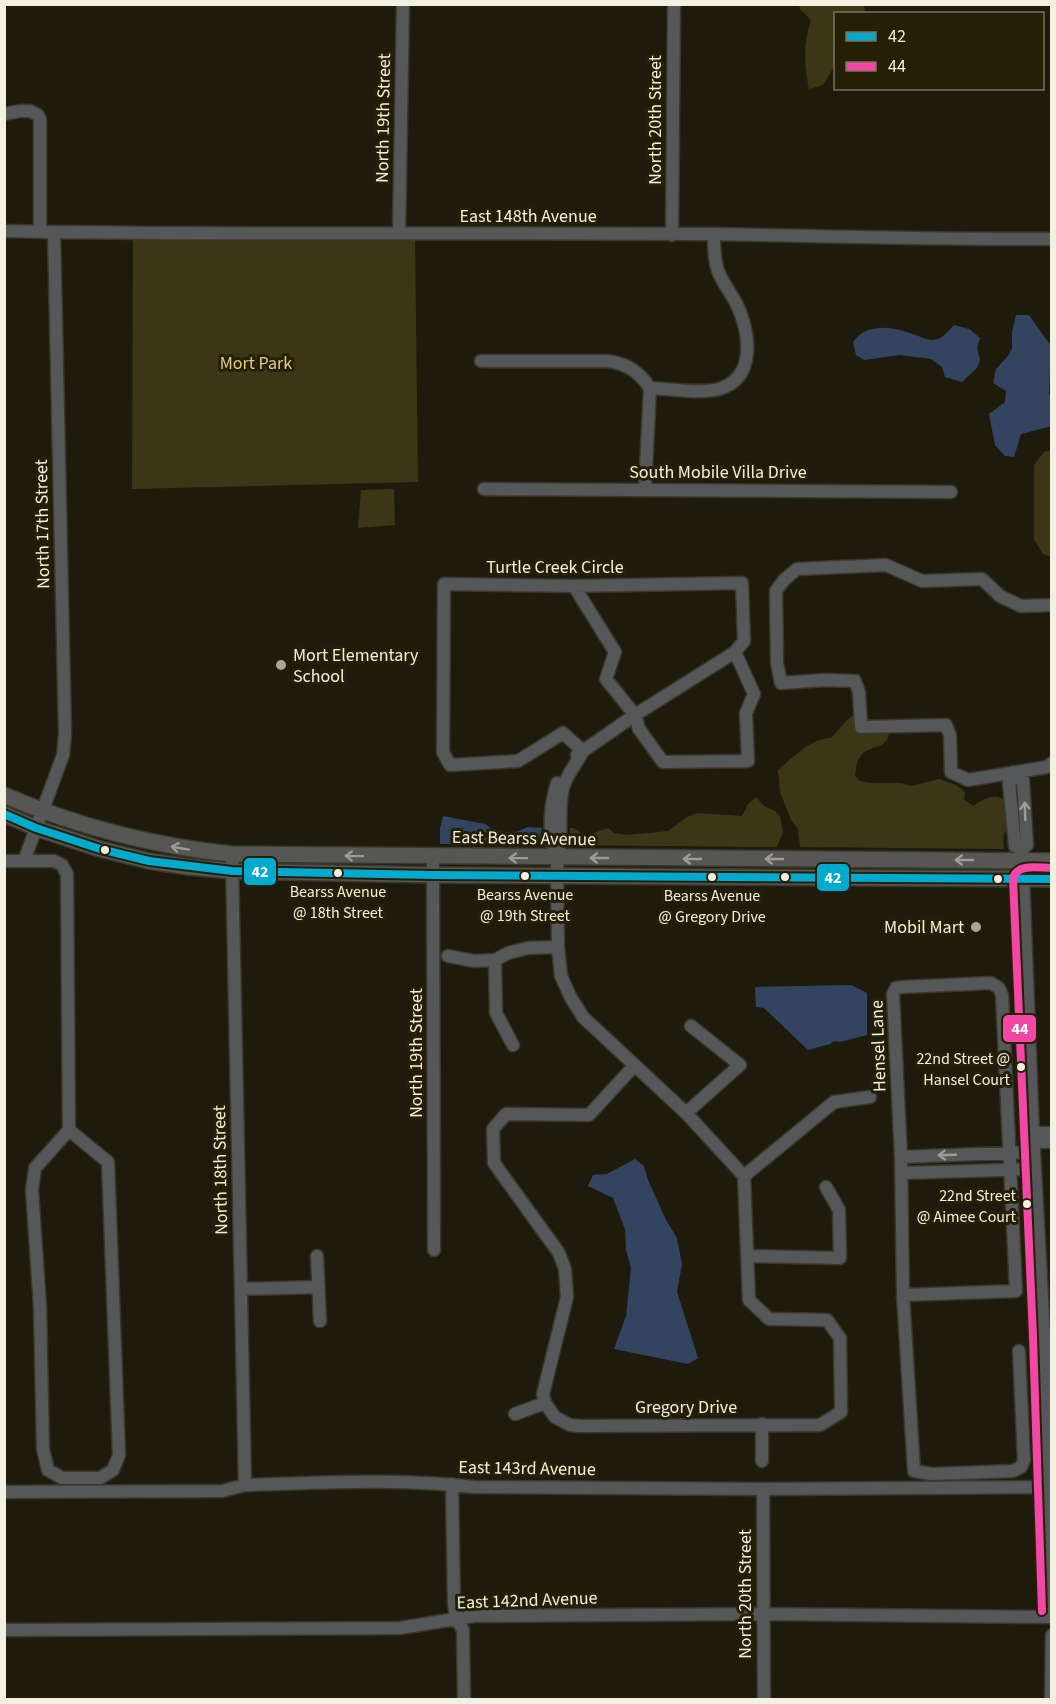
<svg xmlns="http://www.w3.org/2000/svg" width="1056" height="1704" font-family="'Source Sans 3',sans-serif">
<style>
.green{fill:#3d3616}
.water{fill:#334461}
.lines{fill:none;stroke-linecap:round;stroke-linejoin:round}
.minor-casing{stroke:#3a382c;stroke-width:15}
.major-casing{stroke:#3a382c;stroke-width:18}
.minor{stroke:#555758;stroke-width:12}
.major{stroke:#565754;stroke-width:15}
.bus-1-casing{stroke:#251f06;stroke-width:12}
.bus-2-casing{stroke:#251f06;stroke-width:12}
.bus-1{stroke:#00a9ce;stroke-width:8}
.bus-2{stroke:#f346a5;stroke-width:8}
.oneway{stroke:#9d9c96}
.oneway2{stroke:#9d9c93}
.poi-dot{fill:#a9a597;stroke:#251f06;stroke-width:2}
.bus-dot{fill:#f4f0e1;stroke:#251f06;stroke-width:2}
.labels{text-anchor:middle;stroke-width:6;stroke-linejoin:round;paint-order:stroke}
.bus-label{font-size:16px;fill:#f4f0e1;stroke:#251f06}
.street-label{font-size:18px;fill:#f4f0e1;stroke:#251f06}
.park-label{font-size:18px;fill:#ddcc86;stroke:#251f06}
.poi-label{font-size:18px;fill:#f4f0e1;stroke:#251f06;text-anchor:start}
.line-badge{stroke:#251f06;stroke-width:2}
.badge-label{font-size:16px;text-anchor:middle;font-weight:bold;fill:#fff}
</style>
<rect width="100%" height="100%" fill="#1e1b0d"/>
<path class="green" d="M799 5H864L865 12 836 14 835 65 823 85 809 89C804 62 803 46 811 20L800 9Z
M133 238 415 240 418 482 132 489Z
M1051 450H1052L1051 557 1043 554 1034 540V465L1044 452Z
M394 489 395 525 358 528 361 490Z
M853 715C868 717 879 723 889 733 887 751 868 744 860 757 856 762 856 770 855 776L860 781 869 783H901L911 786 939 779 956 785 965 792 964 799 973 806C994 791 1003 795 1019 813L1018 820C1005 834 1002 827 1004 849L800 847 798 829 791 820 780 792 778 770C794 757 809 739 831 738 839 730 844 722 853 715Z
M756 797 764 806 775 811 780 816 783 832 777 847 569 845 570 828H574L585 836 608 828 614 833 627 835 668 831 687 817 697 813 742 816 748 804Z"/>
<path class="water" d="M1016 315H1029L1051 346 1049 393 1051 398 1052 426 1021 434 1014 457 1005 456 995 445 989 414 1005 402 1006 391 993 383 996 369 1008 356 1012 349V332Z
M954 325 969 329 980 338 977 348 980 360 977 368 962 382 945 377 942 367 931 359 900 355 864 360 856 355 853 342C868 322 892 327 913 334 922 337 930 343 940 338 945 336 950 329 954 325Z
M443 816 485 824 495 831 513 833 528 827 542 828 538 844H440V828Z
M851 985 867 993V1035L840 1042 834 1041 830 1044 808 1050 764 1008 756 1007 755 987Z
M635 1159 644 1166 648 1180 666 1220 677 1238 682 1264 677 1292 698 1358 688 1364 614 1349 626 1316 631 1268 626 1250 625 1229 613 1198 588 1186 593 1175 607 1174Z"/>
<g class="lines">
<g class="minor-casing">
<path id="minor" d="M4 114 20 111H30L38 115 40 119V231
M4 231C241 236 478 232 715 234 827 236 939 240 1052 239
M399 233 403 4
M672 235 674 4
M481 361H608C628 364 639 372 650 388 670 389 701 394 719 389 756 378 750 335 738 307 732 294 723 284 718 271 714 259 714 247 714 234
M484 489 951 492
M645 489 650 388
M574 586 615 652 606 679 635 715 639 729 663 762 748 761 746 713 754 694 735 652
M1052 605 1021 606 1000 596 982 579 922 581 886 565 797 569 784 580 776 591 777 663 781 683 825 680 855 681 859 692 861 727 946 725 950 735 951 772 968 780 1047 767 1052 763
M583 751C577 763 567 774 563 788 557 811 564 835 557 858L558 947 561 976 571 998 583 1017 686 1113 744 1176 749 1300 769 1319 827 1320 840 1338 841 1412 820 1425 580 1426 570 1425 555 1417 545 1403 543 1394 567 1297 565 1269 559 1253 494 1163 493 1129 506 1114 589 1115 634 1066
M577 755 583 751 635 715 735 652 744 641 742 583 574 586 444 584 443 752 450 765 518 761 563 733 583 751
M1014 772 1015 776 1023 780 1027 845 1022 849 1033 1133 1044 1334 1052 1611
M1015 776 1009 783 1015 846 1022 849
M557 783C550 805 547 837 557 858
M433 857 434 1250
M4 861H54L62 865 67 874 69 1130 35 1168 32 1190 40 1307 43 1449 48 1470 62 1478H100L113 1470 119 1455 108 1162 69 1130
M24 861 63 755 65 734 54 232
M232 862 245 1485
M448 956 474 961 495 960 508 953 528 948 558 947
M495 960 496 1013 513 1045
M686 1113 740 1065 691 1026
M1033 1133H1052
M1034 1142H1052
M901 1157 1034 1152
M901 1173 1035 1169
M744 1176 834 1102 870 1097
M317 1256 320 1321
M748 1256 840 1258 839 1210 826 1187
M241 1289 318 1287
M903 1295 1016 1291 1002 995 999 988 991 983 903 987 896 988 893 994 901 1157 903 1295 914 1471 932 1474 1013 1471 1021 1467 1024 1460 1019 1351
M515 1414 545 1403
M762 1424V1461
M452 1484 454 1604 456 1618 463 1630 464 1700
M763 1489 764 1700
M4 1492 222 1491 245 1485C321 1483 398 1478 474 1487L763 1489 1049 1487
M4 1630 400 1628 474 1616 763 1614 1052 1617
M1051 1700 1052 1635"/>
</g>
<g class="major-casing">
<path id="major" d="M4 795C78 827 152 846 232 854L1052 861
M4 814 36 828 100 849 149 861 189 867 232 871 433 875 1052 879"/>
</g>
<use href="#minor" class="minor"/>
<use href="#major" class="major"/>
<g class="bus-1-casing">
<path id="bus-1" d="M4 814 36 828 100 849 149 861 232 871 433 875 1052 879"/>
</g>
<g class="bus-2-casing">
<path id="bus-2" d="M1042 1611 1033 1337 1013 878C1018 863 1038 868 1052 868"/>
</g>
<use href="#bus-1" class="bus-1"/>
<use href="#bus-2" class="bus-2"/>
</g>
<defs><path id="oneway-shaft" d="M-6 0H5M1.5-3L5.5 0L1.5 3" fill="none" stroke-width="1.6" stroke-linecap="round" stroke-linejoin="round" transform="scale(1.5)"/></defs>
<g class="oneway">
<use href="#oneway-shaft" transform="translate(1025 811) rotate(-92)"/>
<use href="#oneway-shaft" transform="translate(947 1155) rotate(178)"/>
</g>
<g class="oneway2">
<use href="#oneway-shaft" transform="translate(180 848) rotate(-170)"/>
<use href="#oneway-shaft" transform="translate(354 856) rotate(-179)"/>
<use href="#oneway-shaft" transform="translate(518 858) rotate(-179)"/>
<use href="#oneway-shaft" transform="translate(599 858) rotate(-180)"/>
<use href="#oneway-shaft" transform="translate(692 859) rotate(-180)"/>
<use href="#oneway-shaft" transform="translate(774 859) rotate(-180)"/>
<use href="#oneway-shaft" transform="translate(964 860) rotate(-180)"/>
</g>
<g class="poi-dot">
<circle cx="281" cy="665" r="6"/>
<circle cx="976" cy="927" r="6"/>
</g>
<g class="bus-dot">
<circle cx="105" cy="850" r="5"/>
<circle cx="338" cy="873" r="5"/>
<circle cx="525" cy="876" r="5"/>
<circle cx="712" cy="877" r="5"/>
<circle cx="785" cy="877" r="5"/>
<circle cx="998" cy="879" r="5"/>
<circle cx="1021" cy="1067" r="5"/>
<circle cx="1027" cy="1204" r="5"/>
</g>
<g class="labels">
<g class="bus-label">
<text x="338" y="897">Bearss Avenue<tspan x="338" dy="21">@ 18th Street</tspan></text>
<text x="525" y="900">Bearss Avenue<tspan x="525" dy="21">@ 19th Street</tspan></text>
<text x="712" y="901">Bearss Avenue<tspan x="712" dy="21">@ Gregory Drive</tspan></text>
<text x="1010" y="1064" text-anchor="end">22nd Street @<tspan x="1010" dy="21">Hansel Court</tspan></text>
<text x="1016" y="1201" text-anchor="end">22nd Street<tspan x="1016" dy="21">@ Aimee Court</tspan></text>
</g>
<g class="street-label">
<text transform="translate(383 118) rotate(-89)" y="6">North 19th Street</text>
<text transform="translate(655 120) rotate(-90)" y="6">North 20th Street</text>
<text x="528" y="222">East 148th Avenue</text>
<text x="718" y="478">South Mobile Villa Drive</text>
<text transform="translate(42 524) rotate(-91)" y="6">North 17th Street</text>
<text x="555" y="573">Turtle Creek Circle</text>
<text transform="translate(524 838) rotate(1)" y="6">East Bearss Avenue</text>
<text transform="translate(878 1046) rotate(-92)" y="6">Hensel Lane</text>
<text transform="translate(416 1053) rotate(-90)" y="6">North 19th Street</text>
<text transform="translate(220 1170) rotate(-91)" y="6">North 18th Street</text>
<text x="686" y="1413">Gregory Drive</text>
<text transform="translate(527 1468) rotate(1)" y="6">East 143rd Avenue</text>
<text transform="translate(745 1594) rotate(-90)" y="6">North 20th Street</text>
<text transform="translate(527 1600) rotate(-2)" y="6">East 142nd Avenue</text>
</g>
<g class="park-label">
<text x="256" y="369">Mort Park</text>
</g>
<g class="poi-label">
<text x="293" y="661">Mort Elementary<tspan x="293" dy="21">School</tspan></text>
<text x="964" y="933" text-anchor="end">Mobil Mart</text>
</g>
</g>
<g class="line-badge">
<rect x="243" y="857" width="34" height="29" rx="6" fill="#00a9ce"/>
<rect x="816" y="863" width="34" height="29" rx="6" fill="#00a9ce"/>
<rect x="1002" y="1014" width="35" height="29" rx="6" fill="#f346a5"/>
</g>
<g class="badge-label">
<text x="260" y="877">42</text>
<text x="833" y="883">42</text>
<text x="1020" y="1034">44</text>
</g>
<rect width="1056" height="1704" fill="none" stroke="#f4f0e1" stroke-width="12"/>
<rect x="834" y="12" width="210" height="78" fill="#251f06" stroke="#78735e" stroke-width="1.5"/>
<rect x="846" y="32" width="30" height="9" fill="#00a9ce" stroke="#78735e" stroke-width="1.5"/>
<text x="888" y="42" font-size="18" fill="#f4f0e1">42</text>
<rect x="846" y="62" width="30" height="9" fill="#f346a5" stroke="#78735e" stroke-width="1.5"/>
<text x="888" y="72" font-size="18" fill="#f4f0e1">44</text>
</svg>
